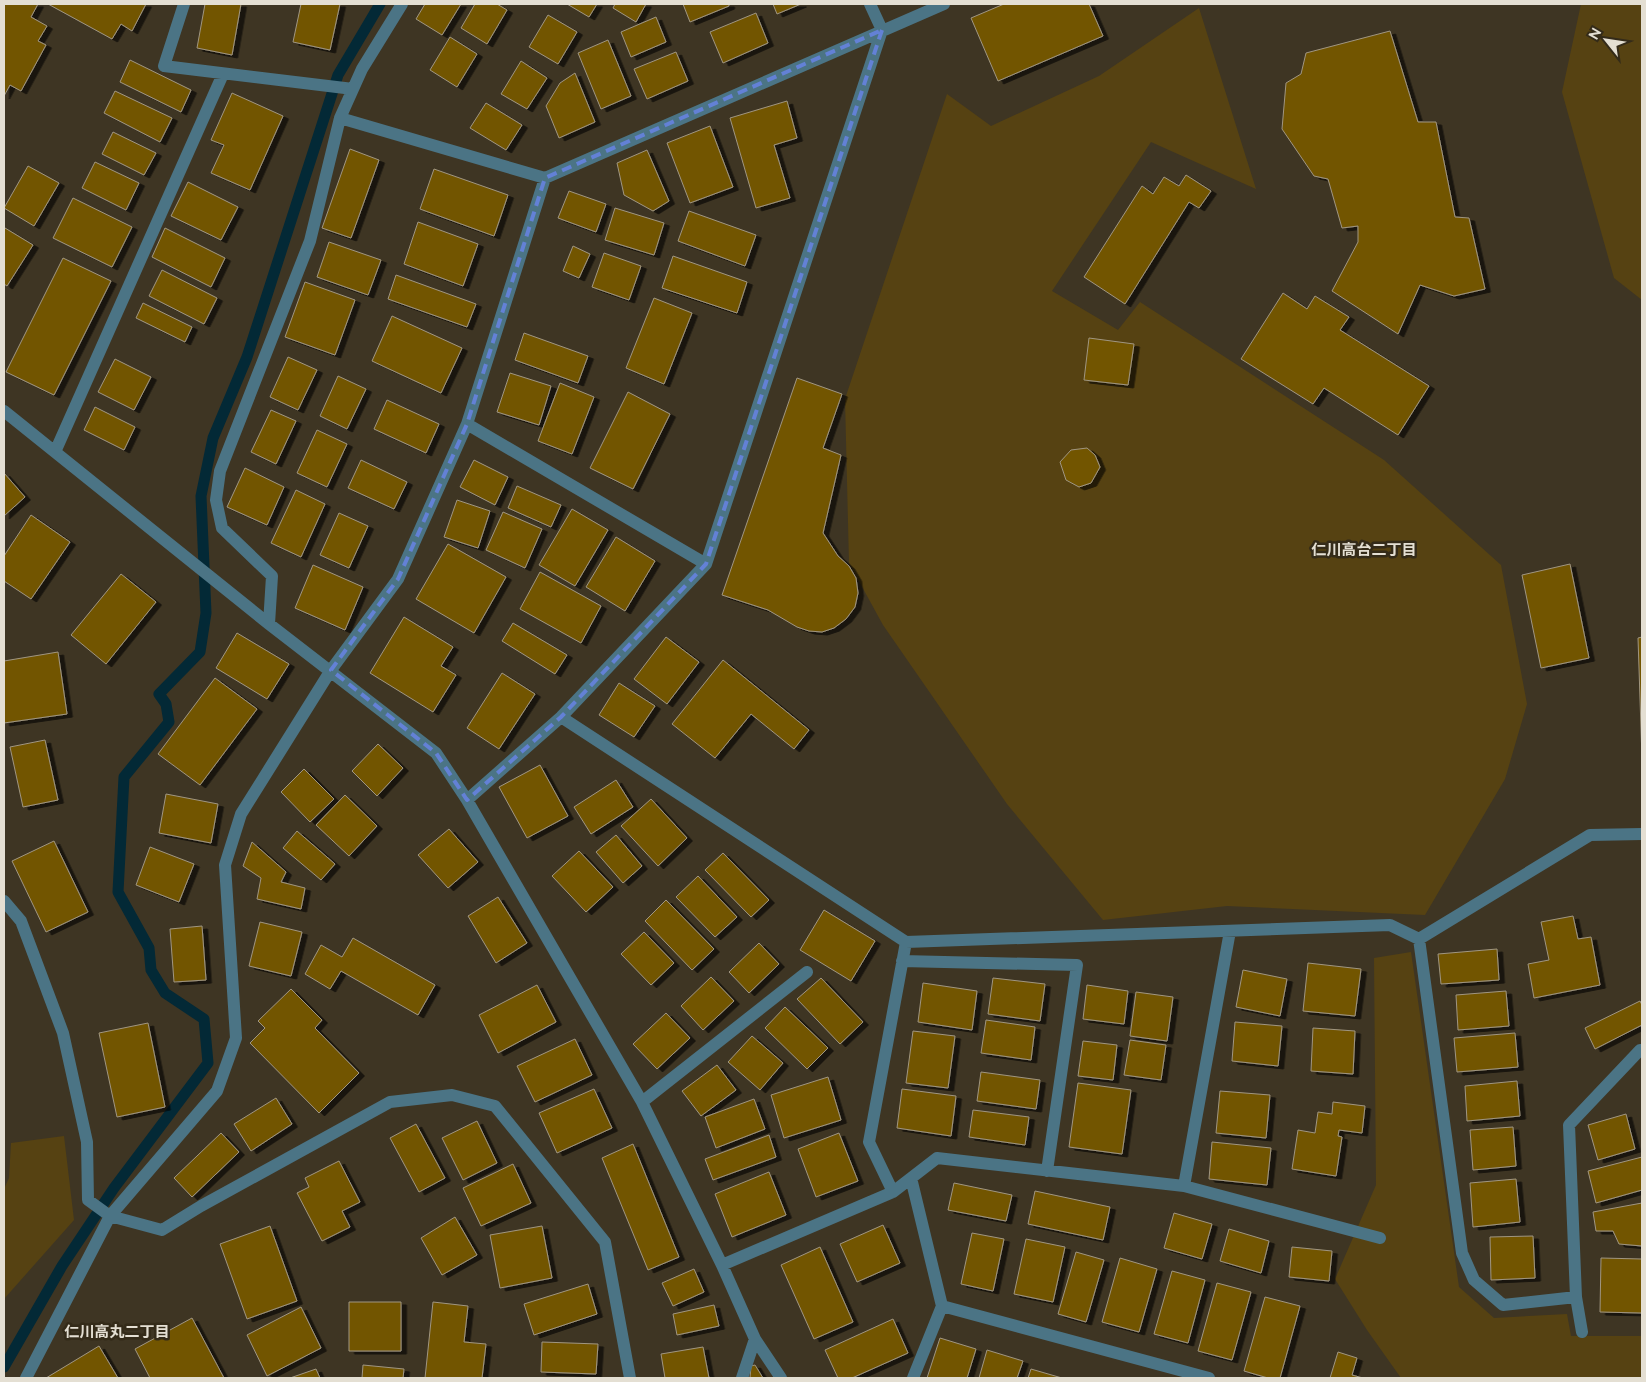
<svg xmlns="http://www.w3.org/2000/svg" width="1646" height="1382" font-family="Raleway,'Noto Sans JP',sans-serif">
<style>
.green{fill:#564212}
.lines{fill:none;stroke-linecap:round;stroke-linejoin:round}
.stream{stroke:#032936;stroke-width:11}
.building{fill:#725504;stroke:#a09681;filter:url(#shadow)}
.street{stroke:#4b7485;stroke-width:12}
.marked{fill:none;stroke:#6381d6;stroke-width:4;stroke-dasharray:10 6;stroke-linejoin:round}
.labels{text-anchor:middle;stroke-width:5;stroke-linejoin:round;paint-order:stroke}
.neighbourhood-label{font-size:15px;font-weight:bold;fill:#e4dfd3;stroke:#342b19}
</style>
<defs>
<filter id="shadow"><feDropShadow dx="5.5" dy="3" stdDeviation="0" flood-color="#0009"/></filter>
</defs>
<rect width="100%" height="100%" fill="#3e3523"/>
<path class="green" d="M1581 4H1642V300L1614 278 1562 92Z
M1199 8 1256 189 1151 142 1052 291 1118 330 1140 302 1384 460 1501 565 1527 704 1505 779 1425 915 1227 906 1103 920 1007 804 883 625 849 563 845 399 947 94 991 126 1099 76Z
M1411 952 1459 1287 1494 1318 1567 1314 1571 1336H1642V1378H1401L1367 1330 1335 1279 1376 1185 1374 958Z
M64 1136 74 1220 4 1299V1189L9 1178 11 1143Z"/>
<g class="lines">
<path class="stream" d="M4 1367 62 1266 114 1188 208 1063 204 1019 165 993 151 970 149 948 118 892 124 777 169 722 166 704 159 694 200 652 206 613 201 496 213 438 247 357 338 75 380 4"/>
</g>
<path class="building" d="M4 4H38L31 17 47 26 38 41 46 45 21 91 10 85 4 96Z
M48 4H146L132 31 121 24 112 39Z
M205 4H241L232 55 197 48Z
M301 4H340L330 50 293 42Z
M425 4H461L442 35 416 19Z
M475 4H497L507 10 487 44 461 28Z
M567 4H597L589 17Z
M615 4H646L636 22 613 8Z
M683 4H729V6L690 22Z
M773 4H801L777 14Z
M1004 4H1089L1103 36 998 81 971 18Z
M756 13 768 43 723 63 710 32Z
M548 15 577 32 558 64 529 47Z
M656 17 666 42 631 57 621 32Z
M1390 31 1418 122H1436L1455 217 1469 218 1485 289 1454 296 1420 285 1398 334 1332 291 1358 242V226L1342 228 1328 179 1314 176 1282 129 1286 83 1301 74 1306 53Z
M450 37 477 54 457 87 430 70Z
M608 40 631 96 601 109 578 53Z
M676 52 688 81 647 99 634 69Z
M130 60 191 90 181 112 120 82Z
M521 61 547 78 527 109 501 94Z
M575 73 595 122 559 138 546 106 560 83Z
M115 91 172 118 160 142 104 113Z
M232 93 283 116 250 190 211 173 224 145 211 140Z
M787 101 797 138 774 145 790 198 756 208 730 118Z
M486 103 522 125 506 150 470 128Z
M710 126 733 187 690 203 667 143Z
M113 132 156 153 144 175 102 154Z
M350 149 379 160 351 238 322 228Z
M647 150 669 201 653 211 624 195 617 163Z
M95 162 139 183 126 210 82 188Z
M28 166 59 183 34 226 4 208Z
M434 169 508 195 494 236 420 209Z
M1186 175 1211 191 1199 208 1189 202 1125 304 1084 277 1142 186 1153 194 1164 177 1179 186Z
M188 182 238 207 221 240 171 216Z
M569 191 606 204 596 232 558 218Z
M73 198 132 227 112 267 53 238Z
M615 208 664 223 654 255 605 240Z
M689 211 756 235 745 266 678 241Z
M418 222 478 244 463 286 404 264Z
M5 228 33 245 7 286 4 284V230Z
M165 228 225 258 211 287 152 257Z
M329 242 381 260 368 295 317 277Z
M573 246 590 254 579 278 563 271Z
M604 253 641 266 629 300 592 287Z
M673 256 747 282 737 313 662 288Z
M63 258 111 281 54 395 6 372Z
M162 270 217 298 204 324 149 296Z
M396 275 476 304 467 327 388 299Z
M305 282 355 300 335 355 285 337Z
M1283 293 1307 309 1315 296 1349 317 1340 330 1429 386 1398 435 1324 388 1313 404 1241 359Z
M654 298 692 313 664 384 626 368Z
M143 303 192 327 185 342 136 318Z
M392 316 462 348 441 393 372 361Z
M524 333 588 356 578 383 515 360Z
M1089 338 1134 344 1128 385 1084 380Z
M288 357 317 370 298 410 270 397Z
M115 359 151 377 134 410 98 392Z
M510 373 551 386 539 425 497 412Z
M338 376 366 389 347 429 320 416Z
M797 378 842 394 823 448 841 455 823 533 838 556 849 566 856 578 858 593 855 607 846 619 834 628 822 632 809 631 797 627 768 610 722 595Z
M560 383 594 397 572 454 538 441Z
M628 392 670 414 633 489 590 468Z
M387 400 439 424 426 453 374 429Z
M95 407 135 427 124 450 84 430Z
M271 410 296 421 276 464 251 452Z
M317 430 347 444 327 487 297 473Z
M1087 448 1095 455 1100 467 1091 483 1079 487 1066 480 1060 462 1071 450Z
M361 460 407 482 394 509 348 488Z
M474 460 508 477 495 505 460 487Z
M245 468 284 487 267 525 227 507Z
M4 473 25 497 4 516Z
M517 486 561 505 551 527 508 508Z
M296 490 325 504 301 557 271 543Z
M457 500 490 511 478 548 444 537Z
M572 509 608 530 575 586 539 565Z
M503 512 542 529 525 568 486 550Z
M339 513 368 526 349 568 320 555Z
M31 515 70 542 31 599 4 581V556Z
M616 537 655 561 625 611 586 587Z
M448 544 506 577 474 633 416 599Z
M1570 564 1589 658 1541 668 1522 575Z
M313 565 363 587 345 630 295 608Z
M540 572 601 606 581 643 520 609Z
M121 574 156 602 106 664 71 635Z
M404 617 453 647 441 666 456 675 433 712 370 673Z
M513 623 567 655 555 674 502 641Z
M237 633 289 664 267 699 216 668Z
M666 637 699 662 667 704 634 679Z
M1642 637V759L1638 638Z
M58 652 67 714 4 723V661Z
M723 660 809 730 794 749 751 714 715 758 672 724Z
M502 673 535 694 499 749 467 728Z
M215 678 257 709 200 785 158 754Z
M619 683 655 706 634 737 599 715Z
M45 740 58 800 23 807 10 747Z
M378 744 403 768 377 796 352 771Z
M540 765 568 816 527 838 499 787Z
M304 769 334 799 310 822 281 792Z
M616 780 633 807 591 834 574 807Z
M166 794 218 804 211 843 159 833Z
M345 795 377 826 349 856 316 825Z
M651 799 687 838 658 866 621 826Z
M449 829 478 862 448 888 418 855Z
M297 831 335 864 321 880 283 848Z
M616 835 642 866 623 883 596 852Z
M54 841 88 912 46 932 12 861Z
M252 842 286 872 281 882 305 888 301 909 257 899 261 878 243 866Z
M150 847 194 864 179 902 136 885Z
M579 851 613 887 586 912 552 876Z
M723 853 769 900 751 917 705 870Z
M698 876 737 917 715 937 676 897Z
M498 897 527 943 496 963 468 916Z
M666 900 714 949 692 970 645 921Z
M824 910 875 941 851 981 800 950Z
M1573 916 1578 939 1591 937 1600 985 1534 998 1528 964 1549 960 1541 922Z
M260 922 302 932 291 976 249 966Z
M202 926 206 980 174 982 170 929Z
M644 932 674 963 651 985 621 954Z
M353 938 435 985 418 1015 341 971 330 989 305 974 321 945 342 957Z
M759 943 779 964 749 993 729 972Z
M1497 949 1499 980 1441 984 1438 954Z
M1308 963 1361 969 1355 1016 1303 1011Z
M1243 970 1287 979 1280 1016 1236 1007Z
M711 977 734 1001 703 1030 681 1006Z
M821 978 863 1022 840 1044 797 999Z
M993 978 1045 984 1040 1021 988 1014Z
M923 983 977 991 972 1030 918 1022Z
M537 985 556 1022 498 1053 479 1015Z
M1087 985 1128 991 1124 1024 1083 1019Z
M291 989 322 1020 315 1028 359 1073 319 1113 250 1043 265 1028 258 1021Z
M1506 991 1509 1026 1458 1030 1456 995Z
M1136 992 1173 997 1167 1041 1130 1036Z
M1640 1001 1642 1005V1025L1595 1049 1585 1028Z
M785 1007 828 1048 807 1069 765 1028Z
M666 1013 690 1038 657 1069 633 1044Z
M986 1020 1035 1027 1031 1060 981 1053Z
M1235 1022 1282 1026 1278 1066 1232 1061Z
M148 1023 165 1107 117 1117 99 1033Z
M1313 1028 1355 1031 1353 1074 1311 1071Z
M913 1031 955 1036 948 1088 906 1083Z
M1515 1033 1518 1067 1457 1072 1454 1038Z
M752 1036 783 1063 760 1090 728 1062Z
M575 1039 592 1075 535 1102 517 1066Z
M1130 1040 1166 1045 1161 1080 1124 1075Z
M1083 1041 1117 1045 1113 1080 1078 1076Z
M717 1065 736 1090 701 1116 682 1091Z
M981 1072 1040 1080 1036 1109 977 1101Z
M828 1077 841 1120 784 1138 771 1095Z
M1517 1081 1520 1116 1467 1121 1465 1086Z
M1078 1083 1131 1090 1122 1154 1069 1147Z
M594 1089 612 1128 557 1153 539 1113Z
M902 1089 956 1096 951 1136 897 1128Z
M1220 1091 1270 1095 1266 1138 1216 1133Z
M276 1098 292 1124 251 1151 234 1124Z
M754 1099 765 1129 716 1148 705 1117Z
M1333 1102 1365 1106 1362 1133 1339 1130 1338 1136 1342 1137 1336 1176 1292 1169 1298 1130 1315 1133 1318 1112 1332 1114Z
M973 1110 1029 1117 1025 1145 969 1137Z
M1626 1114 1635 1149 1598 1160 1588 1125Z
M477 1121 497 1163 463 1180 442 1138Z
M416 1124 445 1178 419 1192 390 1138Z
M1513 1127 1516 1166 1473 1170 1470 1130Z
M221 1133 239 1152 192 1197 174 1178Z
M839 1133 858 1181 816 1197 798 1149Z
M769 1135 776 1157 713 1180 705 1159Z
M1212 1142 1271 1148 1267 1185 1209 1179Z
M633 1144 679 1257 648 1270 602 1158Z
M1642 1157V1190L1596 1203 1588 1171Z
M339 1161 360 1202 342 1211 350 1227 322 1241 297 1193 309 1187 305 1178Z
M513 1164 531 1203 481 1226 463 1188Z
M769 1172 786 1215 732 1237 715 1194Z
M1516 1179 1520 1222 1473 1227 1470 1183Z
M954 1183 1012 1195 1006 1221 948 1210Z
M1035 1191 1110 1207 1103 1240 1028 1224Z
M1642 1203V1246L1619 1244 1613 1231H1596L1593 1212Z
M1174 1213 1212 1224 1202 1259 1164 1248Z
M455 1217 477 1255 442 1275 421 1238Z
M883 1225 900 1263 857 1282 840 1244Z
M270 1226 297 1301 247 1319 220 1244Z
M542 1226 552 1278 500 1288 490 1235Z
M1229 1229 1269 1241 1261 1273 1220 1261Z
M972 1233 1004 1239 993 1291 961 1284Z
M1533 1236 1535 1278 1491 1280 1490 1237Z
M1026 1239 1065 1247 1053 1302 1014 1294Z
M820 1247 853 1322 814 1339 781 1265Z
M1292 1247 1332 1251 1329 1281 1289 1277Z
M1076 1252 1104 1260 1086 1322 1058 1314Z
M1120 1258 1157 1269 1139 1332 1102 1322Z
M1601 1258 1642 1259V1313L1600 1312Z
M694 1269 704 1292 673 1306 662 1283Z
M1172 1271 1205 1280 1188 1343 1154 1334Z
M1217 1283 1251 1292 1232 1360 1198 1351Z
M588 1284 597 1314 534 1335 524 1304Z
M1265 1297 1300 1306 1280 1378H1268L1244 1371Z
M349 1302H401V1351H349Z
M433 1302 468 1306 464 1342 486 1344 482 1378H425Z
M714 1305 719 1326 677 1335 673 1314Z
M301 1307 321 1348 267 1376 247 1335Z
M192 1318 224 1378H150L135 1349Z
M893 1319 908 1353 852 1378H838L825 1350Z
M940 1338 976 1349 967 1378H927Z
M542 1342 598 1344 596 1374 541 1372Z
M99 1346 118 1378H46Z
M703 1347 709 1378H665L661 1354Z
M987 1350 1023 1361 1017 1378H979Z
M1338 1352 1357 1358 1352 1375 1363 1378H1330Z
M363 1365 404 1369 403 1378H362Z
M755 1365 763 1378H750L751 1366Z
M316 1369 320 1378H290Z
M1031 1369 1062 1378H1028Z"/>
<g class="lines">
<path class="street" d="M184 4 164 66 353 89
M340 118 545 178 944 4
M4 411 269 624 436 753 467 800 642 1102 722 1265 755 1339 781 1378
M467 424 706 564
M55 452 223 74
M269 624 272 576 222 528 216 500 220 471 310 241 340 118 362 69 402 4
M561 717 906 942
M467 800 561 717 706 564 882 30 870 4
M4 901 21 921 63 1033 87 1142 88 1200 110 1216 162 1230 201 1206 390 1102 452 1095 495 1106 605 1242 630 1378
M1419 939 1462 1253 1474 1280 1503 1305 1576 1297
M902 961 1077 965 1047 1171
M642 1102 807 972
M911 1178 942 1306 1209 1378
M1184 1186 1230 931
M893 1192 937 1158 1184 1186 1380 1238
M722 1265 893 1192 869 1142 906 942 1390 925 1419 939 1590 835 1642 834
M1582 1332 1576 1297 1569 1125 1640 1050H1642
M26 1378 110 1216 217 1091 236 1038 225 865 241 814 331 670 398 579 467 424 545 178
M742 1378 755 1339
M913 1378 942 1306"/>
</g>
<path class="marked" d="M882 30 706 564 561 717 467 800 436 753 331 670 398 579 467 424 545 178Z"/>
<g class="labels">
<g class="neighbourhood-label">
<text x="1364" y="555">仁川高台二丁目</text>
<text x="117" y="1337">仁川高丸二丁目</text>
</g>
</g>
<rect width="1646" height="1382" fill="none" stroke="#e4dfd3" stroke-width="10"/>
<g transform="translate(1606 40) rotate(300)" stroke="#342b19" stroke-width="4" paint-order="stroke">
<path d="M0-4L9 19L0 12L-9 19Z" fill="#e4dfd3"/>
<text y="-8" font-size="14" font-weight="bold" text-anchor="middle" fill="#e4dfd3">N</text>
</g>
</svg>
